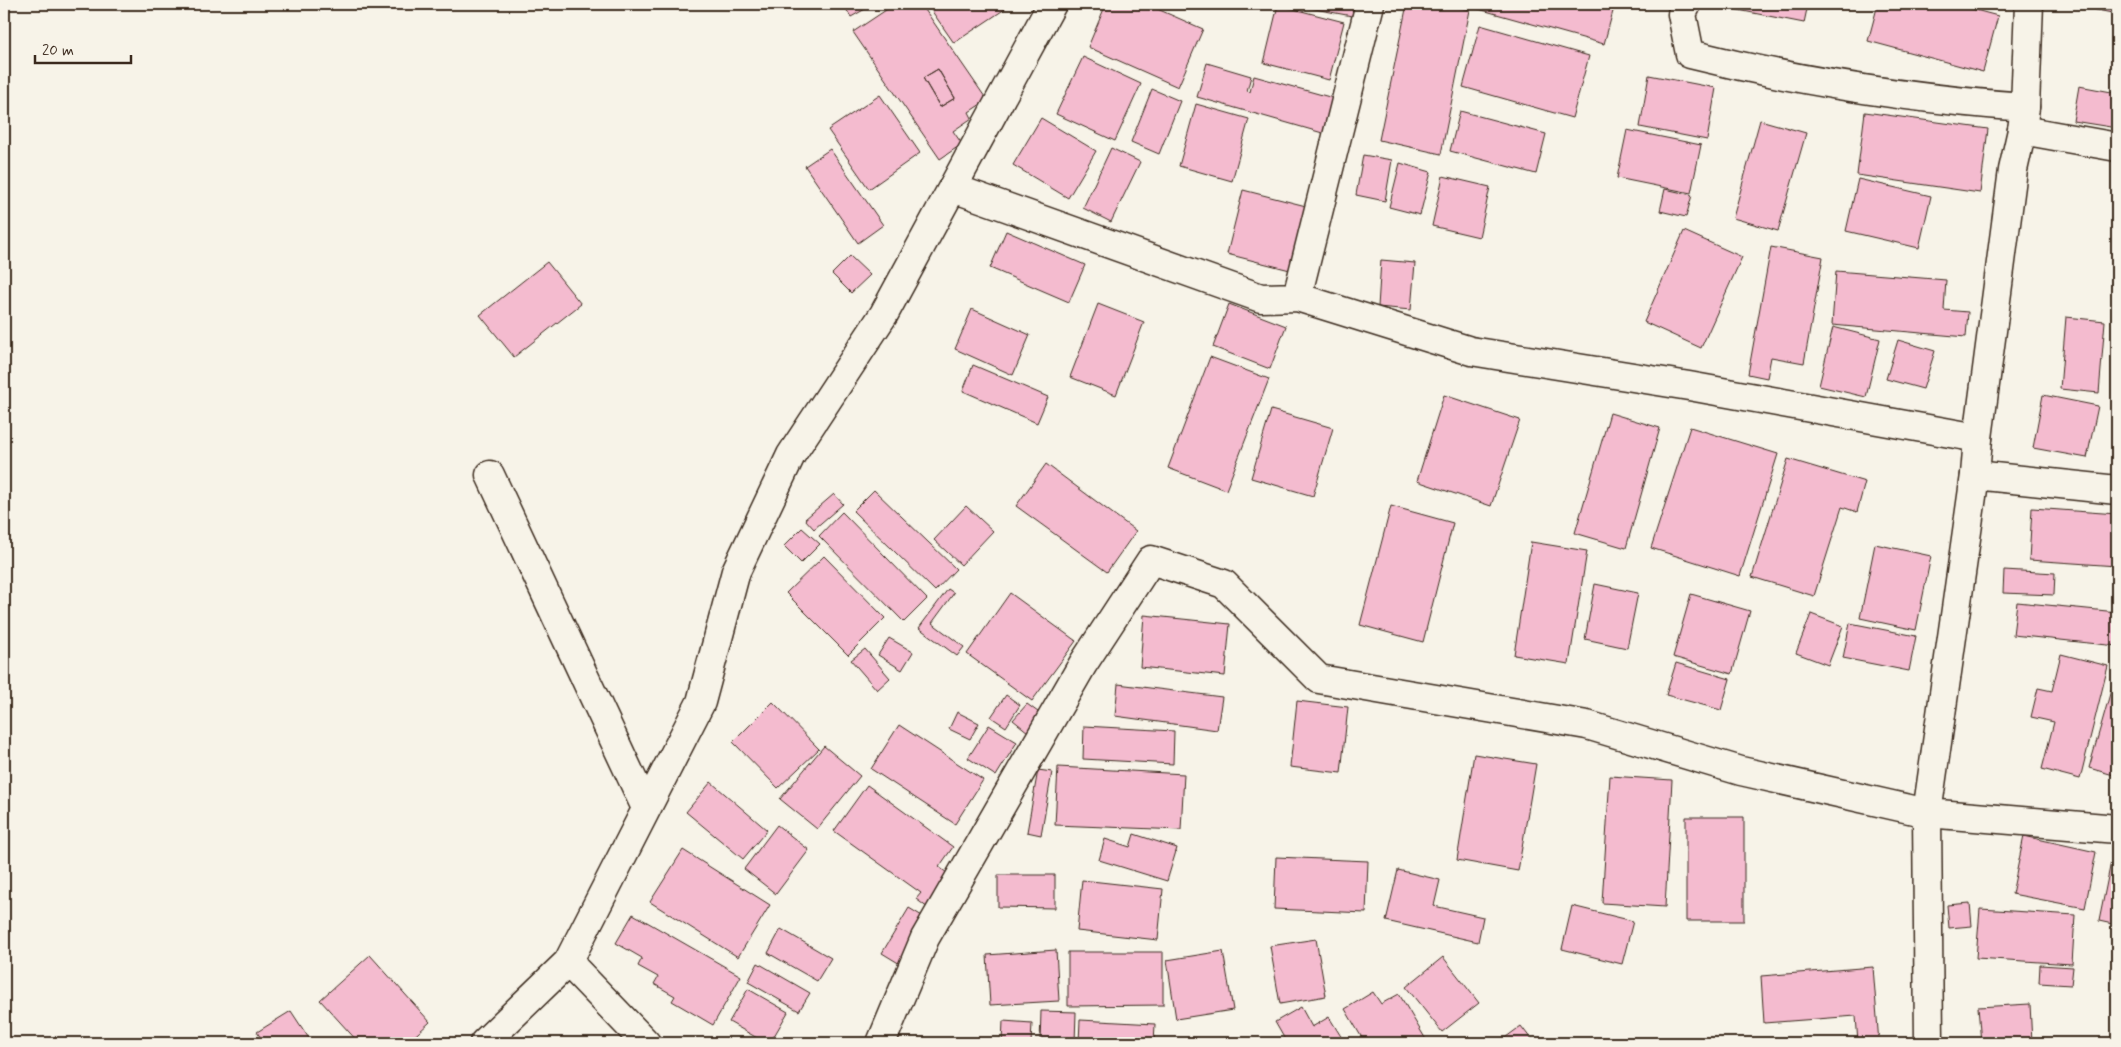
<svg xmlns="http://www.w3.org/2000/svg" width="2121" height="1047" font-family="Mynerve,sans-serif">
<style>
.building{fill:#f4bbcf;stroke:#3b2a1e;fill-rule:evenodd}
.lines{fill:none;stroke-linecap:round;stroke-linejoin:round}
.street-casing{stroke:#3b2a1e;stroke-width:31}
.secondary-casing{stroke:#3b2a1e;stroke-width:31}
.street{stroke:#f7f3e8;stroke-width:28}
.secondary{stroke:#f7f3e8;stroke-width:28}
</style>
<rect width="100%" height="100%" fill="#f7f3e8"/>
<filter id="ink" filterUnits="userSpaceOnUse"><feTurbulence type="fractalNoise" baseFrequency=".02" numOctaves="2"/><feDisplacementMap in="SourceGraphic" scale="10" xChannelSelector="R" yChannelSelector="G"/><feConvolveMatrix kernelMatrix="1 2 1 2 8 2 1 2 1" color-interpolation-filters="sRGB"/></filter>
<g filter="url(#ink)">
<path class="building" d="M843 4H874L851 17Z
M895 4H921L987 100 969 112 972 118 953 131 962 144 940 159 853 32ZM938 69 955 98 940 107 923 78Z
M927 4H1002L1005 9 954 43Z
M1106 4H1146L1203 29 1178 87 1088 47Z
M1288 4H1354L1352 16Z
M1407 4H1442L1470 10 1441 154 1379 140Z
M1476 4H1615L1604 44 1475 8Z
M1735 4H1808L1804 23 1733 9Z
M1878 4H1953L1998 16 1983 72 1868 41Z
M2067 4H2117V14Z
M1278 5 1344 22 1329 80 1264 63Z
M1480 25 1589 56 1572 118 1463 87Z
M1083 57 1141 84 1115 141 1056 114Z
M1207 63 1251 76 1247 91 1250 92 1254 76 1344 101 1326 134 1197 97Z
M938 69 955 98 940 107 923 78Z
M1649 75 1716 88 1707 140 1640 127Z
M2079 86 2117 93V128L2073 121Z
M1152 89 1180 101 1159 154 1131 142Z
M880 95 920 153 869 189 828 130Z
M1196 104 1249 119 1232 181 1179 166Z
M1460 111 1546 134 1536 174 1450 151Z
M1865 112 1988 129 1980 193 1857 175Z
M1041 118 1096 151 1068 198 1013 165Z
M1760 120 1806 133 1778 231 1733 218Z
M1627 130 1701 145 1691 193 1617 178Z
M1111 148 1140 162 1111 222 1083 208Z
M830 149 883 225 858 243 805 166Z
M1363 155 1392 160 1385 201 1356 195Z
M1400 163 1431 172 1420 215 1389 207Z
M1443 176 1490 187 1479 237 1432 226Z
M1858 179 1931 196 1919 248 1846 231Z
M1665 189 1692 195 1686 217 1660 211Z
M1243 190 1306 206 1290 270 1227 254Z
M1006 231 1085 265 1069 302 990 268Z
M1684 231 1742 257 1701 348 1644 322Z
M1771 247 1823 257 1804 363 1771 357 1767 378 1748 374Z
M850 256 870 275 851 293 832 274Z
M1381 260 1415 263 1411 310 1378 307Z
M547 262 581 304 514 357 480 315Z
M1836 271 1946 280 1944 310 1968 312 1966 337 1832 325Z
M1098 304 1144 322 1116 395 1070 377Z
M1229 304 1286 326 1270 369 1213 347Z
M972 309 1030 335 1013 375 955 349Z
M2066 317 2105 321 2099 393 2060 389Z
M1833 327 1880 339 1866 397 1819 386Z
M1898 340 1935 351 1923 389 1886 379Z
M1210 357 1269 379 1226 490 1168 468Z
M973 365 1048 397 1037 423 963 391Z
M1444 395 1520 420 1491 506 1417 481Z
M2043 395 2098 406 2087 458 2033 448Z
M1271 410 1333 428 1313 496 1251 478Z
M1610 413 1660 428 1626 548 1575 533Z
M1690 427 1778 454 1740 576 1651 548Z
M1788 459 1865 482 1857 512 1842 507 1814 596 1752 577Z
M1046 464 1136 531 1107 572 1016 506Z
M874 490 956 569 935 591 853 511Z
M834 494 843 504 814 529 805 519Z
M966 506 993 531 961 565 934 540Z
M1391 506 1453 523 1423 642 1360 625Z
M2032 508 2117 514V566L2029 560Z
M842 512 927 599 904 622 819 536Z
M802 528 820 544 801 563 784 546Z
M1531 542 1587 551 1569 664 1514 655Z
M1875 544 1931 556 1916 630 1860 618Z
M824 556 885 618 848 655 786 593Z
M2004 570 2055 573 2054 595 2003 593Z
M1595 584 1638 593 1627 648 1585 639Z
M948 589 954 593 932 623 964 647 957 656 919 628Z
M1010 593 1076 641 1032 701 967 654Z
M1691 594 1750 611 1732 674 1673 657Z
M2017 602 2117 612V646L2013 635Z
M1811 614 1843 626 1828 665 1796 653Z
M1144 615 1230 624 1225 676 1140 667Z
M1850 623 1916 636 1909 671 1843 658Z
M889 638 913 652 902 670 878 655Z
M865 649 890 678 877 690 851 660Z
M2061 654 2108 666 2080 779 2042 769 2054 722 2031 717 2038 688 2052 691Z
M1676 663 1730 679 1721 710 1666 695Z
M2117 669V776L2089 768Z
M1118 684 1222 697 1217 730 1115 716Z
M1006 695 1020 705 1006 727 991 717Z
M1297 701 1348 707 1341 773 1290 767Z
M773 702 819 749 778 788 733 742Z
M1027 704 1042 715 1028 732 1013 720Z
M957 712 979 723 970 739 949 729Z
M899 725 983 780 955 824 871 769Z
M989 725 1017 742 996 776 968 758Z
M1084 726 1174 731 1173 764 1083 759Z
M824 746 860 776 817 829 780 799Z
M1474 754 1536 764 1518 871 1457 860Z
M1058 767 1184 774 1181 830 1055 825Z
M1038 770 1052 772 1041 835 1027 832Z
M1610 776 1672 780 1665 907 1602 903Z
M711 782 767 830 743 859 686 812Z
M867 785 953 847 939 867 955 879 932 911 916 899 921 893 834 831Z
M1686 817H1744V921H1686Z
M777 825 809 850 776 894 744 869Z
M1134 834 1177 848 1167 881 1099 860 1105 839 1130 847Z
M2024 836 2096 852 2085 908 2012 894Z
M683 850 770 905 738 957 650 902Z
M1276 857 1368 861 1366 913 1274 909Z
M2112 857 2117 858V925L2099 921Z
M1398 870 1440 880 1434 906 1483 917 1478 942 1386 921Z
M998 875H1055V908L998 907Z
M1082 880 1163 889 1158 940 1077 931Z
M1970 903 1972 926 1949 928 1947 905Z
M1572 906 1633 921 1622 964 1562 949Z
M909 908 932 922 905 967 882 953Z
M1980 909 2075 915 2072 964 1976 958Z
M633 914 741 976 713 1025 672 1001 675 996 654 984 658 977 638 966 642 958 616 943Z
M781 929 831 958 817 981 768 953Z
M1316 939 1326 996 1280 1004 1270 946Z
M1056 950 1059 1001 990 1005 987 955Z
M1223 951 1233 1010 1176 1019 1167 960Z
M1068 952H1163V1005L1068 1006Z
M370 955 430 1022 407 1043H359L320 1000Z
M1443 957 1479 1003 1442 1032 1406 987Z
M758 963 810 993 799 1011 748 982Z
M2040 965 2073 967 2071 985 2039 983Z
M1873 967 1879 1043H1858L1856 1016 1764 1023 1761 976Z
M748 989 788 1012 770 1043H766L729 1022Z
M1373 992 1381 1004 1399 994 1428 1043H1365L1345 1009Z
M2115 1001H2117V1043H2114Z
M2030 1004 2032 1043H1981L1978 1007Z
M1301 1007 1312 1027 1329 1017 1345 1043H1287L1275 1022Z
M291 1011 312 1043H264L257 1032Z
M1041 1011 1076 1012 1075 1043H1040Z
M1080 1020 1155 1024 1154 1043H1079Z
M1003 1021 1032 1023 1031 1043H1002Z
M1521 1026 1534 1043H1498Z"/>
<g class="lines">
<g class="street-casing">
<path id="street" d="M1687 4 1682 14 1690 54C1801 82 1912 99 2025 107
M2022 130 2117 147
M953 188 1261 298 1297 297 1471 351 1689 386 1978 438
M1297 297 1370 4
M490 475 646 808
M1975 475 2117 490
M568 962 646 1043
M484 1043 568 962 701 702 736 571 791 455 884 314 1052 4
M881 1043 925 938 1083 664 1151 560 1224 584 1319 679 1587 725 1741 771 1927 813 2117 829"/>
</g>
<g class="secondary-casing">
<path id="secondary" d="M1929 1043 1927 813 1975 475 1978 438 2013 170 2022 130 2025 107 2029 4"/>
</g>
<use href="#street" class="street"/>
<use href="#secondary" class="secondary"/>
</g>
</g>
<rect width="2121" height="1047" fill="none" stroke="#f7f3e8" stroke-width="20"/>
<rect x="10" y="10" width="2101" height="1027" fill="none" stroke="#3b2a1e" stroke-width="2" filter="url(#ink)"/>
<path d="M35 55v8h96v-8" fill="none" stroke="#3b2a1e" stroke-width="2.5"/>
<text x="42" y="55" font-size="15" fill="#3b2a1e" stroke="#f7f3e8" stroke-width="4" paint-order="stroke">20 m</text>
</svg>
